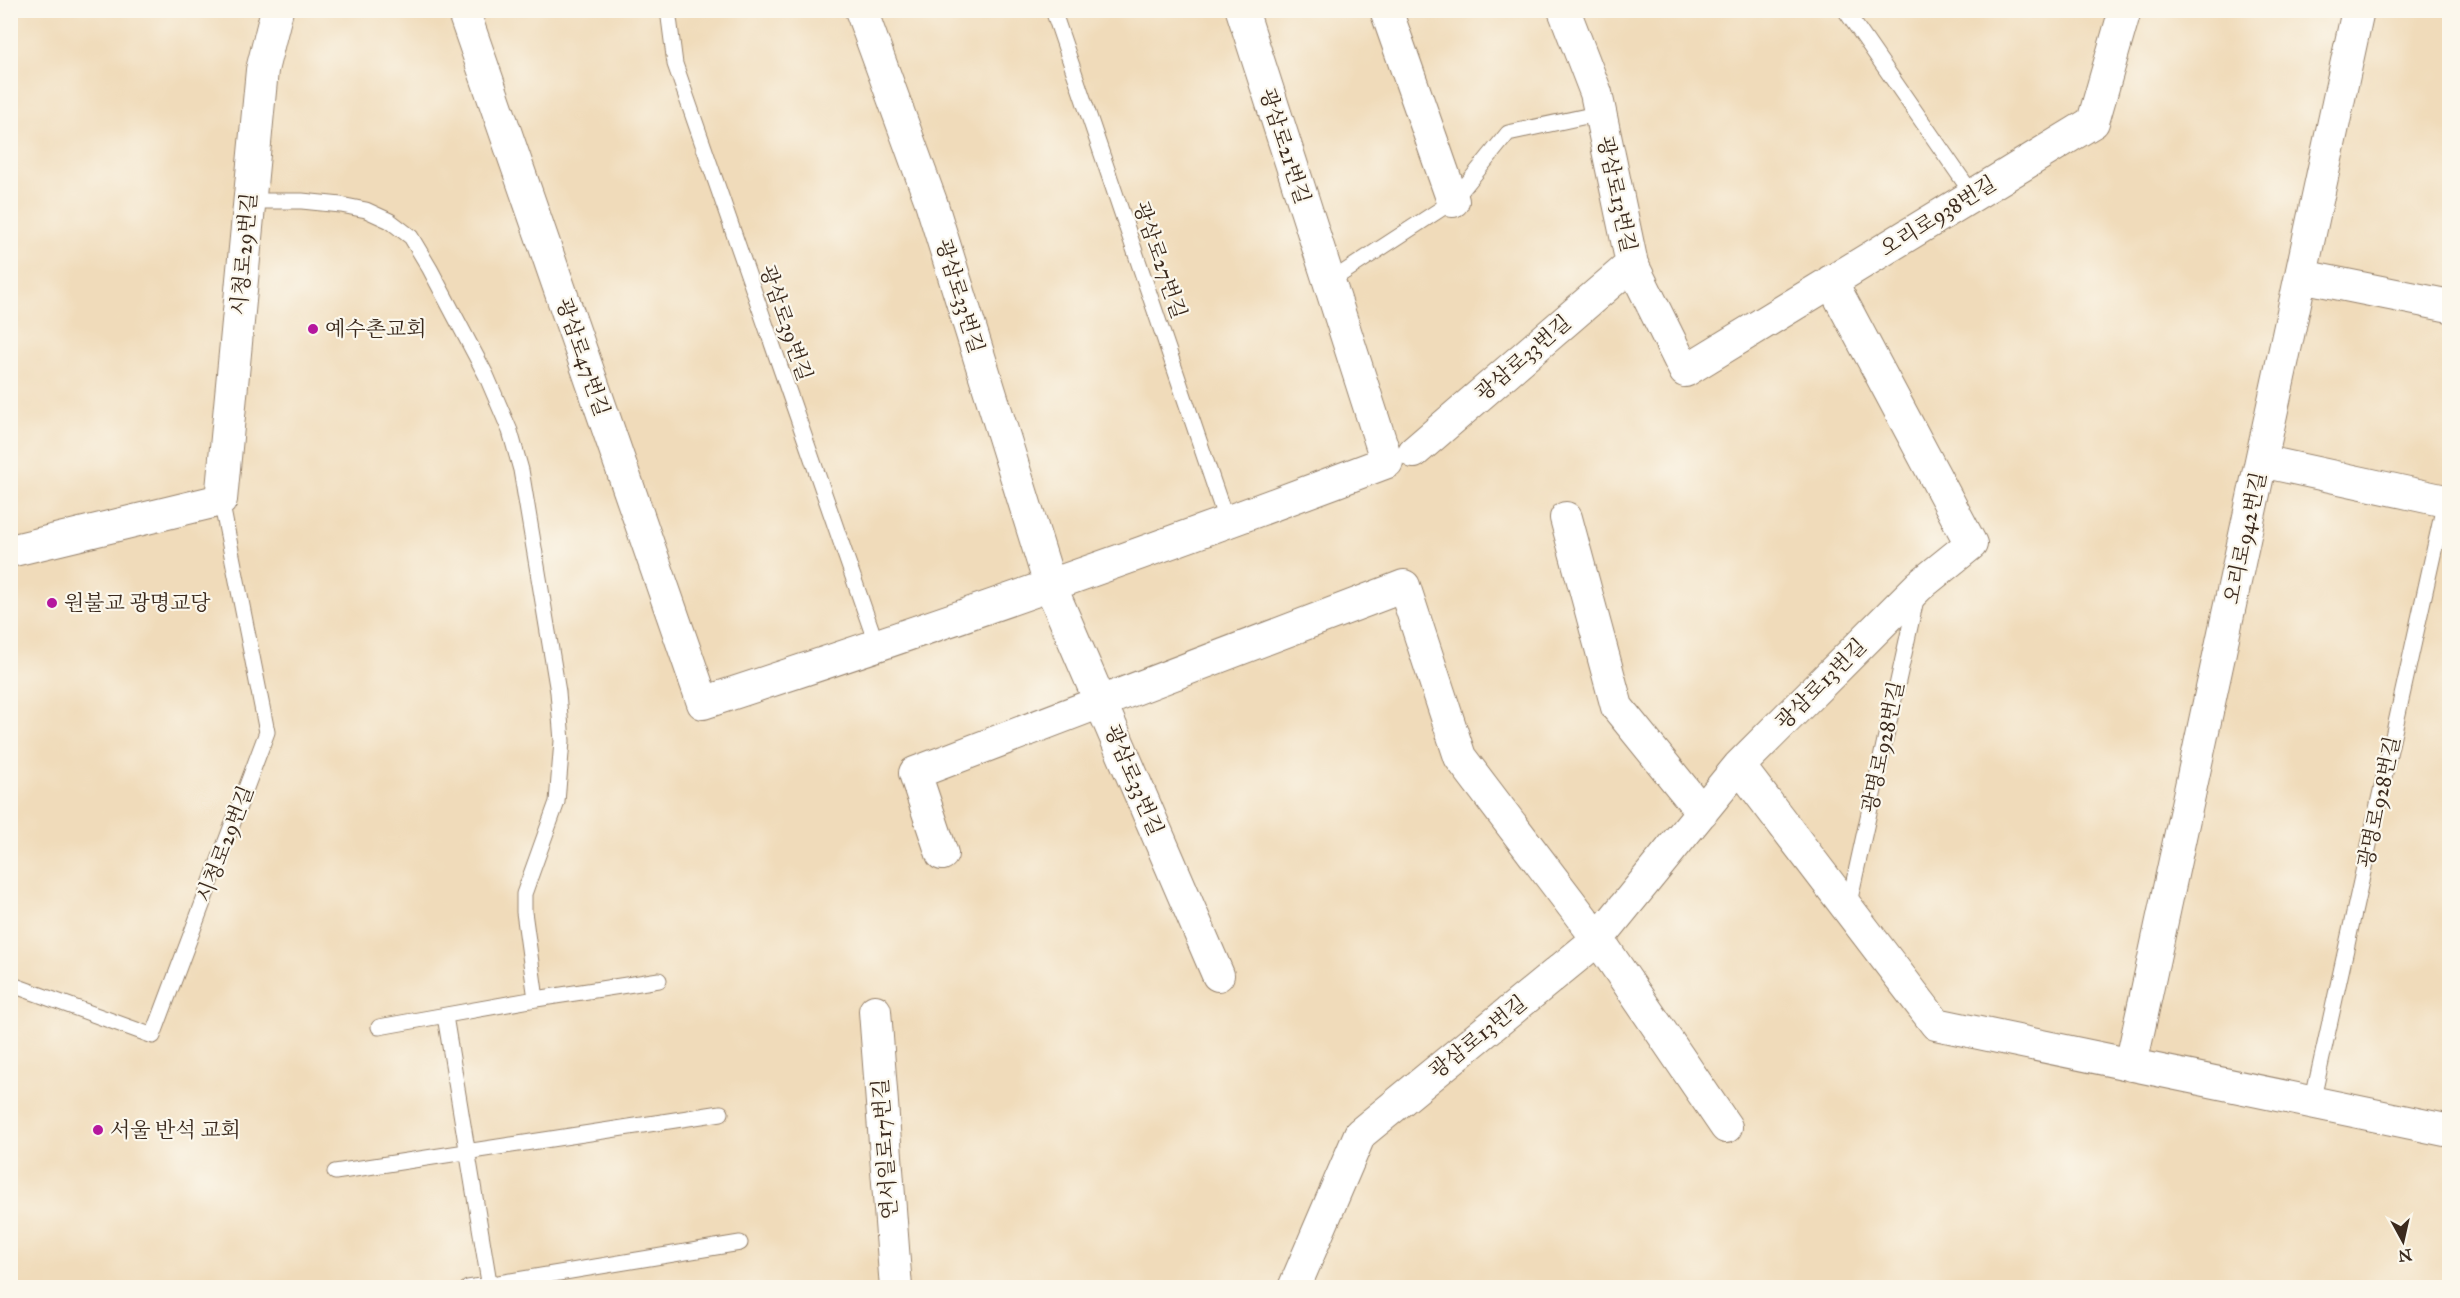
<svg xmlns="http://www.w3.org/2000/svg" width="2460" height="1298" font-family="'IM FELL Great Primer','Noto Serif KR',serif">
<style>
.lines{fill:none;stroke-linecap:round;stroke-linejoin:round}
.lane-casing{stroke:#96826c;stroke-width:17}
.street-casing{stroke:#96826c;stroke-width:34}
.lane{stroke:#fff;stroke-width:15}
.street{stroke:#fff;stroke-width:32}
.poi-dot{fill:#b5179e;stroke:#fbf7ec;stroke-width:2}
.labels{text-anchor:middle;stroke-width:4.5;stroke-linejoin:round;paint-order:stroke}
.street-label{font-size:21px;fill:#3b2a1e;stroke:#fbf7ec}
.poi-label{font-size:21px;fill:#3b2a1e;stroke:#fbf7ec;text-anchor:start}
</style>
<rect width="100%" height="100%" fill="#fbf7ec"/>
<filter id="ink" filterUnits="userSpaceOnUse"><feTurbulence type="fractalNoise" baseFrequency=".0167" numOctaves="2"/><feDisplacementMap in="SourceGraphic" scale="12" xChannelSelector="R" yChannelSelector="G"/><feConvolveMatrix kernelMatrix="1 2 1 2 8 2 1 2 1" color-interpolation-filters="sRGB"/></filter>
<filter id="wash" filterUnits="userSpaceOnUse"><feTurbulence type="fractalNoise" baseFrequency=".008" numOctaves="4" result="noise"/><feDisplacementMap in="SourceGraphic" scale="24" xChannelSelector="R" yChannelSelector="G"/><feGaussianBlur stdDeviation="1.35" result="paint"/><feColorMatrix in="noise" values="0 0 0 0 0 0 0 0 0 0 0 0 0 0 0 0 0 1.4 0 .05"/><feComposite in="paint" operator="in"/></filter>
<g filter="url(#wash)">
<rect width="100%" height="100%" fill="#f0dbba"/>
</g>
<g filter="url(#ink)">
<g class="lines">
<g class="lane-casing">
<path id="lane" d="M668 10 675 64 877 646
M1053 10 1227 523
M1845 10 1973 195
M249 201H302L341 205 366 210 390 221 411 237 430 269 486 375 510 431 521 470 558 692 562 741 557 802 524 894V912L536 999
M1329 282 1453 201 1508 133 1601 113
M1848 908 1917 595
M10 984 153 1036 267 732 221 500
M445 1016 490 1288
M379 1027 536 999 659 980
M2312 1103 2445 501
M335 1172 721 1113
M468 1288 740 1243"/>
</g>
<g class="street-casing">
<path id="street" d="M463 10 703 703C933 628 1161 548 1387 462L1242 10
M861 10 931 202 1050 585 1218 975
M1386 10 1453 201
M1564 10 1596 93 1632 264 1685 371 2093 122 2125 10
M2301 276 2450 306
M1414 452 1632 264
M2261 461 2450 502
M1566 518 1617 707 1702 812
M10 551 221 500 262 70 277 10
M1739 766 1936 1024 2450 1131
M942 854 915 773 1404 586 1460 757 1598 939 1726 1127
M875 1011 896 1288
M2131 1065 2358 10
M1294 1288 1360 1134 1598 939 1739 766 1919 586 1971 544 1831 281"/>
</g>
<use href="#lane" class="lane"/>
<use href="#street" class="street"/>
</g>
</g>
<g class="poi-dot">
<circle cx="313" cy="329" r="6"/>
<circle cx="52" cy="603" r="6"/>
<circle cx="98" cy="1130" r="6"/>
</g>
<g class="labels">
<g class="street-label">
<text transform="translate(1285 146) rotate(72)" y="7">광삼로21번길</text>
<text transform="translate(1617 194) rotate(78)" y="7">광삼로13번길</text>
<text transform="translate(1938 216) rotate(-32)" y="7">오리로938번길</text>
<text transform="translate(244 254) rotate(-85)" y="7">시청로29번길</text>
<text transform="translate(1160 260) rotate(71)" y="7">광삼로27번길</text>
<text transform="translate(960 296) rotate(73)" y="7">광삼로33번길</text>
<text transform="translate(786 323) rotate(71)" y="7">광삼로39번길</text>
<text transform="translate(583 357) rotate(71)" y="7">광삼로47번길</text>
<text transform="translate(1523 358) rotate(-41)" y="7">광삼로33번길</text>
<text transform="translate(2245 538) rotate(-78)" y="7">오리로942번길</text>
<text transform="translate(1821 684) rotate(-45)" y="7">광삼로13번길</text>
<text transform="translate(1883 747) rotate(-78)" y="7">광명로928번길</text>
<text transform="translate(1134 780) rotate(67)" y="7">광삼로33번길</text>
<text transform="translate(2379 802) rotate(-78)" y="7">광명로928번길</text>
<text transform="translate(225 844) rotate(-69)" y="7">시청로29번길</text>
<text transform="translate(1478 1037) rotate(-39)" y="7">광삼로13번길</text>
<text transform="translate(885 1149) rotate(-94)" y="7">연서일로17번길</text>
</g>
<g class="poi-label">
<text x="325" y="336">예수촌교회</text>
<text x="64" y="610">원불교 광명교당</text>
<text x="110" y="1137">서울 반석 교회</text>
</g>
</g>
<rect width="2460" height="1298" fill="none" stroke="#fbf7ec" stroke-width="36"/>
<g transform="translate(2403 1241) rotate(172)" stroke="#fbf7ec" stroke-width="4.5" paint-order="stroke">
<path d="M0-4.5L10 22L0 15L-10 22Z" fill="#3b2a1e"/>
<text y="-9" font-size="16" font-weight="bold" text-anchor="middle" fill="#3b2a1e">N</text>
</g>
</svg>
